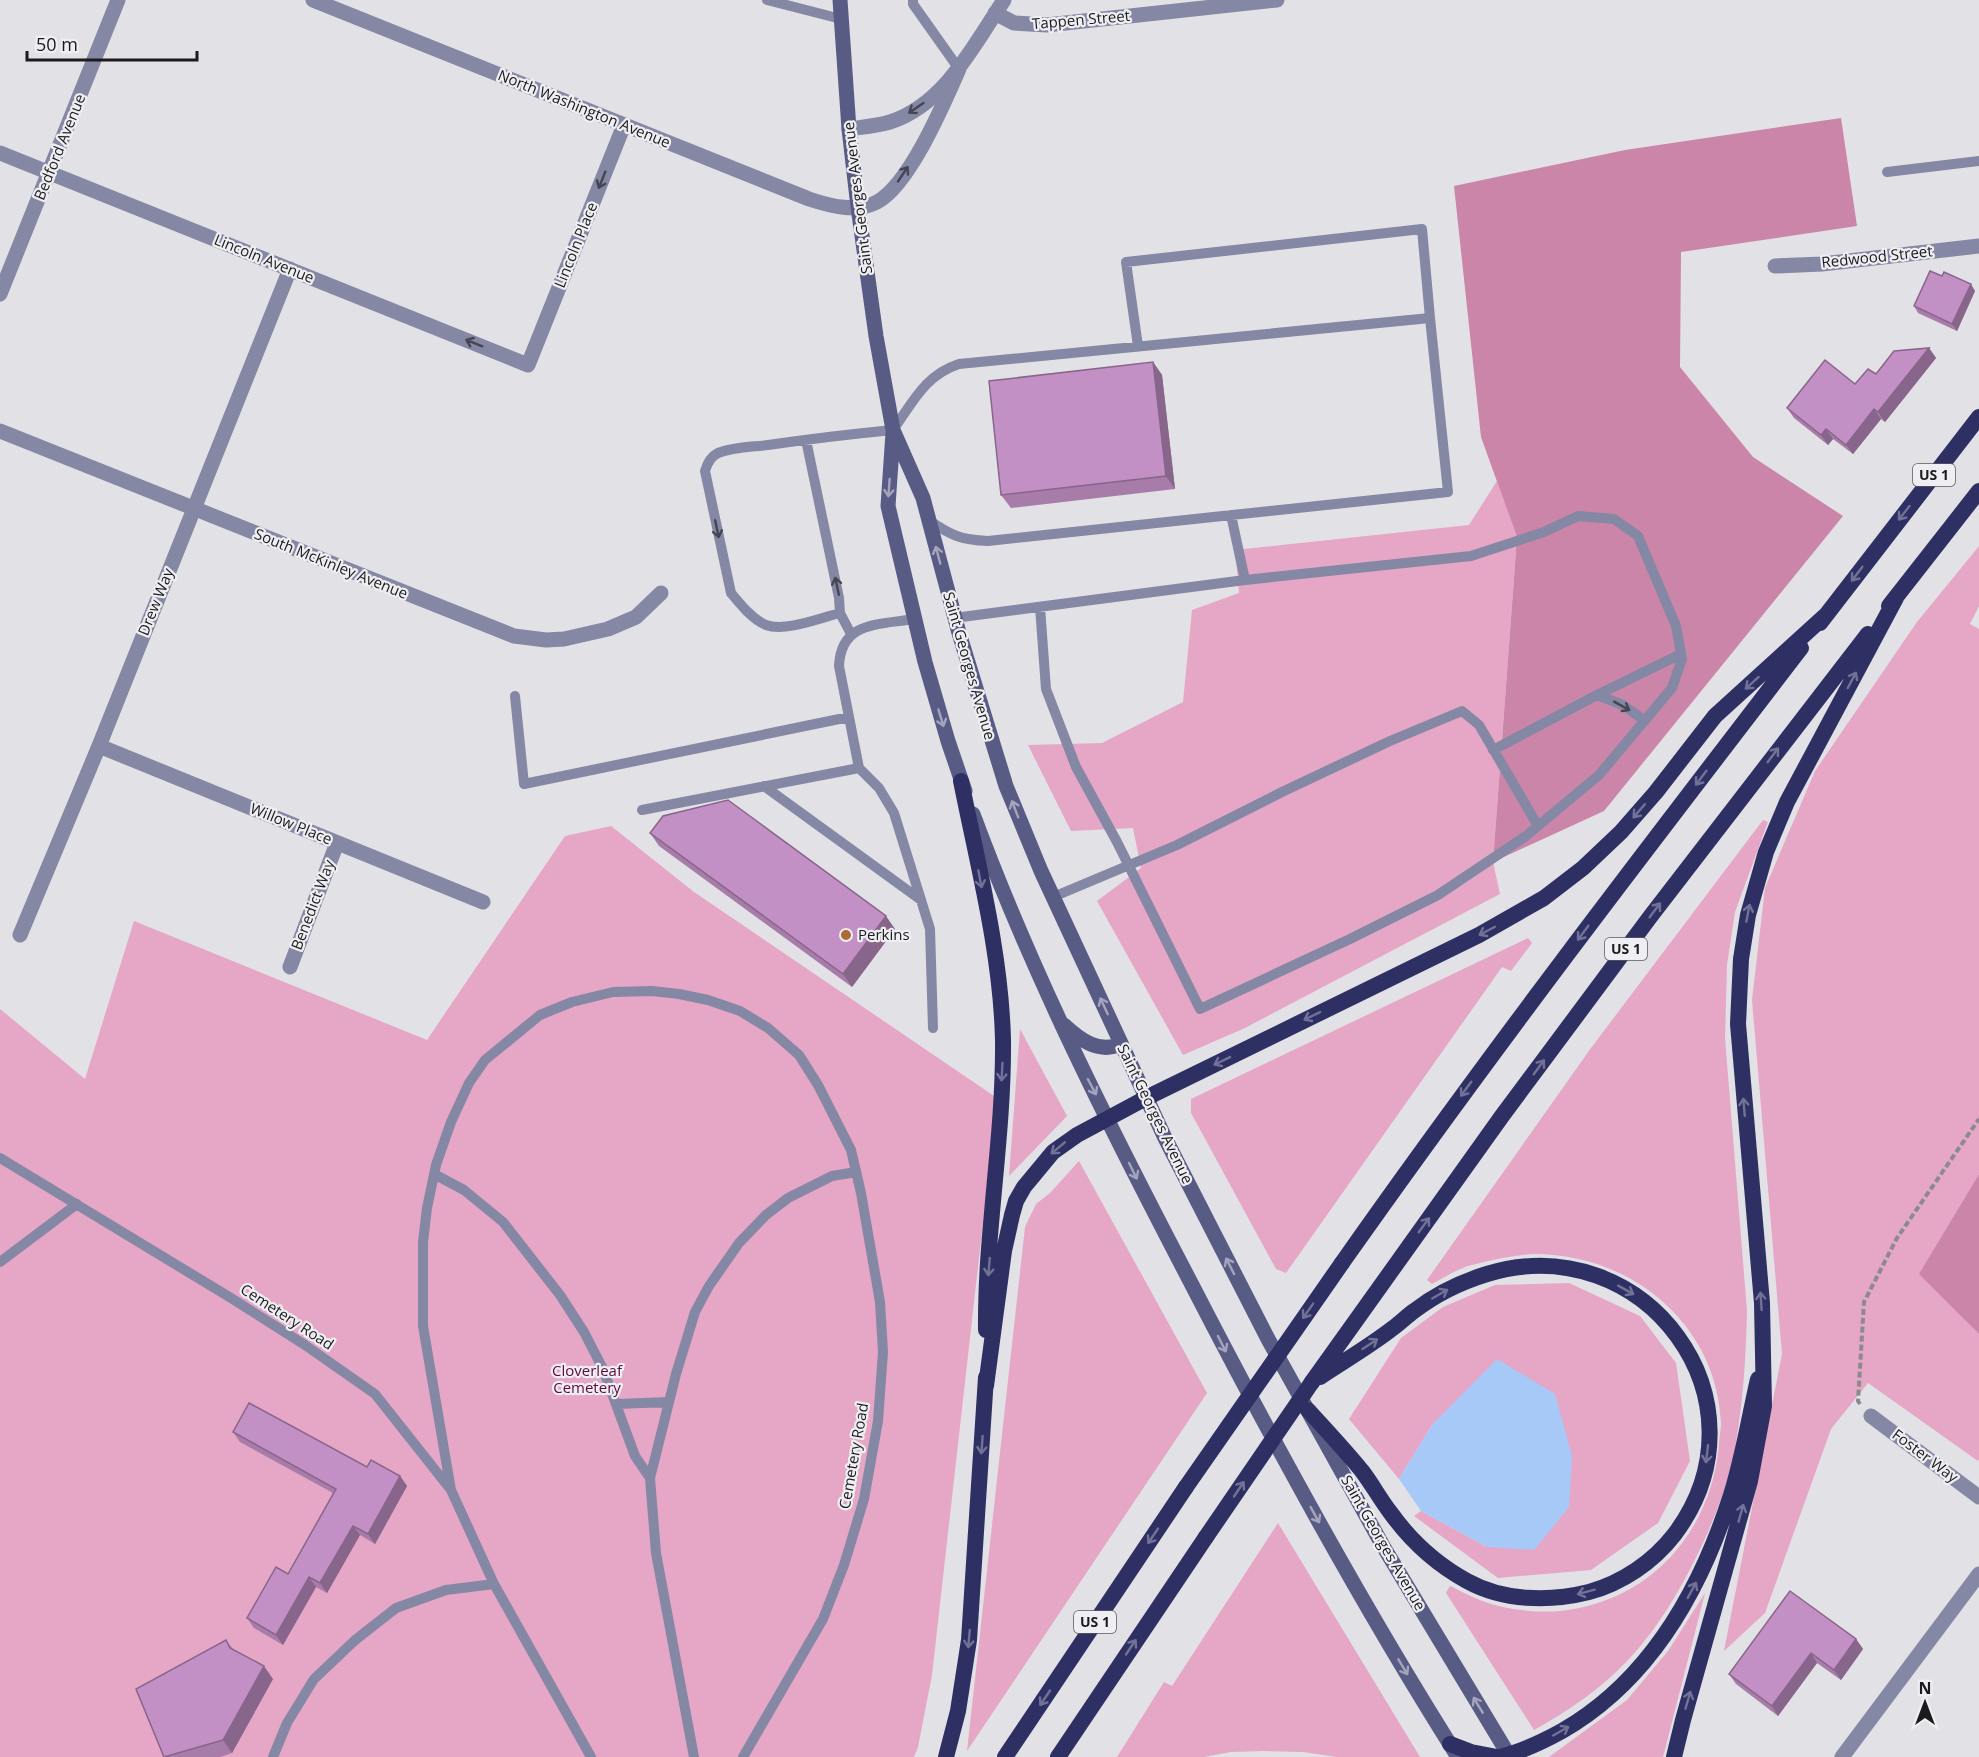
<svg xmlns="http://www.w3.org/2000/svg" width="1979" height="1757" font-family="'Open Sans',sans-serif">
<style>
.green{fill:#e6a6c6}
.forest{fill:#cb85a8}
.water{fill:#a6c9f8}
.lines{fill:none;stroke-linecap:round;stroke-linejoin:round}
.path{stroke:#8b8a8d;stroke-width:4;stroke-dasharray:6 3;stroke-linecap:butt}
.service{stroke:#8488a4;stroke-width:10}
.minor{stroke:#8488a4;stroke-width:15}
.secondary{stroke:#585c85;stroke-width:15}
.trunk{stroke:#2e3064;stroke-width:16}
.trunk-bridge{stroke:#2e3064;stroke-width:16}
.wall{fill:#a87ca9}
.shaded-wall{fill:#88658a}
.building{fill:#c390c5;stroke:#88658a;stroke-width:1.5}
.oneway{stroke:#454652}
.oneway2{stroke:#a4a5bc}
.oneway3{stroke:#727296}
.poi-dot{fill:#ac6a35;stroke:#efeef2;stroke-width:2}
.labels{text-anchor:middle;stroke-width:4.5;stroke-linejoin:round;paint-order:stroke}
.shield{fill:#efeef2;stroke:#5b5a5c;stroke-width:1.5}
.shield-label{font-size:14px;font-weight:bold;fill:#1b1a1c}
.street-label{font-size:15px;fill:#1b1a1c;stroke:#efeef2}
.poi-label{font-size:15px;fill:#1b1a1c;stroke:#efeef2;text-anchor:start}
.park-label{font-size:15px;fill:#5e0a3f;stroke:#efeef2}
</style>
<rect width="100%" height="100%" fill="#e2e1e5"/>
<path class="green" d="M1497 481 1517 537 1493 862 1500 894 1245 1028 1183 1055 1097 901 1141 868 1133 828 1071 831 1028 745 1102 743 1183 702 1192 610 1239 593 1235 550 1469 525Z
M1979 546V606L1970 624 1979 629V1174L1920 1273 1979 1334V1459L1978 1461 1868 1383 1831 1429 1765 1613 1724 1651 1782 1354 1752 1000 1765 888 1815 771 1917 622Z
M1763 820 1768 822 1735 912 1727 965 1725 1038 1747 1311C1746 1351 1744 1390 1738 1429 1736 1441 1735 1453 1732 1465 1714 1529 1674 1612 1628 1660 1601 1689 1568 1711 1534 1730L1446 1593 1450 1586C1463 1592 1475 1599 1488 1603 1510 1610 1537 1613 1560 1611 1649 1602 1711 1533 1719 1445 1719 1438 1721 1430 1721 1423 1717 1324 1631 1254 1535 1254 1514 1255 1489 1260 1468 1266 1456 1270 1443 1278 1432 1284L1427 1280 1591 1048Z
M611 826 694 892 997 1098 932 1675 918 1747 914 1757H0V1009L85 1079 134 921 427 1040 565 836Z
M1528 938 1532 943 1511 971 1502 967 1286 1273 1276 1269 1191 1113V1099Z
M1020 1029 1067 1116 1009 1176Z
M1079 1161 1207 1393 967 1751 1025 1227 1036 1204 1050 1193Z
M1569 1283 1640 1316 1676 1363 1690 1461 1658 1523 1591 1570 1498 1578 1414 1516 1421 1511 1487 1547 1432 1425 1399 1479 1349 1419 1401 1338 1443 1307 1495 1285Z
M1278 1523 1420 1757H1337L1303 1752 1263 1751 1231 1752 1204 1757H1117L1164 1682 1172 1686Z
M1705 1593 1663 1757H1549L1627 1700 1668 1651Z"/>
<path class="forest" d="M1841 118 1857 226 1681 252 1680 367 1753 457 1843 516 1604 811 1493 862 1517 537 1481 437 1454 186 1625 150Z
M1979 1174V1334L1919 1274Z"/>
<path class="water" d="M1497 1359 1555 1394 1572 1456 1569 1507 1534 1550 1487 1547 1421 1511 1399 1479 1432 1425Z"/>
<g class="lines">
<path class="path" d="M1860 1404 1858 1401 1864 1302 1897 1238 1979 1119"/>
<path class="service" d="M767 0 841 19
M913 0V4L959 69
M1887 172 1979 161
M1138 346 1126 262 1422 229 1430 318
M806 440 839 598 840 613C820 618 785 632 766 625 752 619 740 604 731 593L705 471C707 464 710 457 718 453 733 447 752 447 768 445 810 439 851 434 893 430 913 402 925 375 959 364L1430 318 1448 492 988 541C960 540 951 535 928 520
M1040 607 1046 689 1076 767 1117 842 1200 1009 1350 939 1438 895 1526 836 1599 775 1672 688 1682 659 1676 626 1638 536 1614 519 1578 516 1544 532 1471 556 1245 580
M840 613 851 634
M954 618 1245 580 1231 515
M1597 695 1623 705 1645 721
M515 696 524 784 849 717
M1493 750 1597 695 1681 654
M859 768 879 788 894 813 930 929 933 1028
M764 786 921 900
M642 810 859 768 839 666C841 621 879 625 914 619
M1053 897 1177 845 1282 792 1390 741 1462 711 1479 725 1538 826
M0 1158 231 1298 305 1345 375 1394 451 1490 494 1584 591 1757
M434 1174 464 1190 503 1222 560 1295 584 1332 603 1369 635 1456 650 1478
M0 1262 77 1204
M617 1404 669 1402
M451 1490 423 1326V1242L427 1208 436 1165 451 1122 469 1083 485 1060 540 1015 572 1002 613 992 652 991 679 994 708 1000 740 1011 768 1028 799 1055 818 1085 851 1150 861 1193 880 1302 883 1352 878 1421 864 1499 844 1565 823 1619 743 1757
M273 1757 287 1723 314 1679 354 1641 396 1608 446 1590 494 1584
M694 1757 656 1553 650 1478 676 1374 695 1312 709 1286 739 1243 766 1215 788 1198 832 1176 856 1172"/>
<path class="minor" d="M313 0 809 199C830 206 857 213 877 202 910 184 944 103 959 69
M995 13 1014 23 1047 25 1277 0
M849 129C863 127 877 126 890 122 945 104 974 45 1004 0
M0 153 528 365 624 125
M1775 266 1822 264 1979 246
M0 294 118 0
M0 431 514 636 546 640 564 639 608 629 636 617 661 593
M99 746 483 902
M20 935 99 746 290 269
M290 967 337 843
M1871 1416 1979 1497
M1842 1757 1979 1574"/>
<path class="secondary" d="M840 0 849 129 858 207 876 336 893 430 923 498 959 633 1006 786 1041 871 1165 1138 1268 1339 1383 1546 1510 1757
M893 433 888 506 925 662 948 741 965 791
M973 814C1033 976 1111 1130 1191 1283 1274 1444 1361 1604 1458 1757
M1064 1025C1080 1040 1099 1054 1121 1044"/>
<path class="trunk" d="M1889 606 1979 491
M1820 623 1979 417
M961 781C978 866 1001 953 1003 1040 1004 1137 985 1233 986 1330
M1342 1263C1489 1054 1645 851 1801 648
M1312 1382 1502 1116 1650 917 1868 634
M986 1386 1004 1251 1012 1215 1016 1201 1024 1187 1053 1152 1077 1135 1146 1098 1479 935 1544 898 1583 868 1621 832 1656 792 1715 716 1826 615
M1308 1410C1326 1430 1345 1450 1362 1471 1372 1484 1380 1499 1390 1512 1410 1540 1436 1564 1467 1581 1503 1601 1549 1602 1589 1592 1622 1583 1653 1562 1674 1535 1775 1402 1645 1226 1487 1274 1461 1282 1436 1294 1414 1311 1407 1316 1400 1323 1393 1328 1370 1346 1344 1361 1320 1377
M1450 1744 1471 1752 1497 1757
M946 1757 958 1711 969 1640 986 1377
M1005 1757 1186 1487
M1058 1757 1206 1537
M1499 1757C1522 1752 1542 1742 1562 1731 1651 1680 1701 1589 1731 1495 1743 1457 1749 1418 1758 1379
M1674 1757 1683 1720 1750 1481 1764 1406 1762 1303 1738 1024 1741 959 1748 915 1766 852 1787 802 1896 598"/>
<path class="trunk-bridge" d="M1186 1487 1342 1263
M1206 1537 1312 1382"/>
</g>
<path class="wall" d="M1942 276 1975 291 1957 331 1918 313 1914 306Z
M1929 348 1936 358 1885 422 1881 419 1853 454 1833 439 1828 445 1794 418 1787 408 1855 384Z
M1153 362 1162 375 1175 489 1011 508 1001 495Z
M650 833 895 929 852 987 659 846Z
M233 1432 400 1476 407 1486 375 1544 360 1535 327 1593 316 1587 283 1645 254 1628 247 1618 288 1574 333 1493 240 1442Z
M1856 1639 1863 1649 1841 1680 1817 1663 1778 1716 1736 1684 1729 1674Z
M226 1640 233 1649 273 1679 232 1753 220 1757H164Z"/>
<path class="shaded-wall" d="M1971 284 1975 291 1957 331 1952 324Z
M1929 348 1936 358 1885 422 1878 412Z
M1153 362 1162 375 1175 489 1166 476Z
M1874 409 1881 419 1853 454 1846 445Z
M1826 429 1833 439 1828 445 1821 435Z
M886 916 895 929 852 987 843 974Z
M400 1476 407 1486 375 1544 368 1534Z
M353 1526 360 1535 327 1593 320 1583Z
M309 1577 316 1587 283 1645 276 1635Z
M1856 1639 1863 1649 1841 1680 1834 1670Z
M1811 1653 1817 1663 1778 1716 1772 1706Z
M264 1666 273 1679 232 1753 223 1740Z"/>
<path class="building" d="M1930 271 1942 276 1944 272 1971 284 1952 324 1914 306Z
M1929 348 1878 412 1874 409 1846 445 1826 429 1821 435 1787 408 1825 360 1855 384 1868 369 1876 374 1894 351Z
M1153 362 1166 476 1001 495 989 381Z
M728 800 886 916 843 974 650 833 663 816Z
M249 1403 367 1467 371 1460 400 1476 368 1534 353 1526 320 1583 309 1577 276 1635 247 1618 276 1567 288 1574 336 1489 233 1432Z
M1790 1591 1856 1639 1834 1670 1811 1653 1772 1706 1729 1674Z
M226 1640 230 1648 264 1666 223 1740 164 1757 136 1689Z"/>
<defs><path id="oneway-shaft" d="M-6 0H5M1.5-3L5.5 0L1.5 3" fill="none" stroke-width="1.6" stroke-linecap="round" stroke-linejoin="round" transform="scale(1.5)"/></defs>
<g class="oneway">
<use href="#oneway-shaft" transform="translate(916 108) rotate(146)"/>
<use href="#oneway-shaft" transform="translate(903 174) rotate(-56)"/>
<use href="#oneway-shaft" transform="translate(602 180) rotate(112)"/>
<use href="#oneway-shaft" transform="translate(474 343) rotate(-158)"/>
<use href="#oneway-shaft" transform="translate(717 529) rotate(78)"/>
<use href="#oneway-shaft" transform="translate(837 586) rotate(-102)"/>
<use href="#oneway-shaft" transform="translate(1622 706) rotate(29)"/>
</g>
<g class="oneway2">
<use href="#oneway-shaft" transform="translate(889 488) rotate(94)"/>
<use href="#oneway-shaft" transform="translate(938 555) rotate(-105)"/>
<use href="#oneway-shaft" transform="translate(941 718) rotate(73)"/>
<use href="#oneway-shaft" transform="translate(1015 809) rotate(-111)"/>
<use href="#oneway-shaft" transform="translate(1104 1006) rotate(-115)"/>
<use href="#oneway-shaft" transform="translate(1092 1087) rotate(62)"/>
<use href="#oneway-shaft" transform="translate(1133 1171) rotate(64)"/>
<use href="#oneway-shaft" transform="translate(1230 1266) rotate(-117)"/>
<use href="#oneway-shaft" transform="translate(1222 1344) rotate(63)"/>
<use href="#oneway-shaft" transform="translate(1315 1515) rotate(61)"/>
<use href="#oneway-shaft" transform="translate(1403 1667) rotate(59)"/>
<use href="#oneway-shaft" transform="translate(1478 1705) rotate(-121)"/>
</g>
<g class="oneway3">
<use href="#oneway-shaft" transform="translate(1904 513) rotate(128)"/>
<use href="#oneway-shaft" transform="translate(1857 574) rotate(127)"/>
<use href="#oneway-shaft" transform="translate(1852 680) rotate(-62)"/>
<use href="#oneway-shaft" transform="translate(1752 683) rotate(138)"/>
<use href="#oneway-shaft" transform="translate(1773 755) rotate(-53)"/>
<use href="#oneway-shaft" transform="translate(1701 778) rotate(127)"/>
<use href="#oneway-shaft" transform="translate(1639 811) rotate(131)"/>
<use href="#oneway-shaft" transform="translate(980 879) rotate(79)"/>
<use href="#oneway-shaft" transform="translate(1655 910) rotate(-53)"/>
<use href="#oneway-shaft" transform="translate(1748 913) rotate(-79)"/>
<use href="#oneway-shaft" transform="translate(1487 931) rotate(152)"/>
<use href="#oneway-shaft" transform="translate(1583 933) rotate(127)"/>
<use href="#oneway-shaft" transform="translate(1312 1016) rotate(154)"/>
<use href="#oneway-shaft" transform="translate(1222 1061) rotate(154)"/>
<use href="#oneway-shaft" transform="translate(1539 1067) rotate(-54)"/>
<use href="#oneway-shaft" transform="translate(1002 1072) rotate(93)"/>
<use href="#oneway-shaft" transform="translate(1466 1089) rotate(126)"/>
<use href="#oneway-shaft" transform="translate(1744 1107) rotate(-95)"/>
<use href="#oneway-shaft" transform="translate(1058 1148) rotate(140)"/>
<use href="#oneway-shaft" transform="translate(1424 1225) rotate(-54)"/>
<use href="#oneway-shaft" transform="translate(989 1267) rotate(95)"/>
<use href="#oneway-shaft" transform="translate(1626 1290) rotate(29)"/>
<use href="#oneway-shaft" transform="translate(1440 1294) rotate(-30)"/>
<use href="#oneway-shaft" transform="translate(1761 1301) rotate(-94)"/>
<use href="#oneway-shaft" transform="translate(1308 1311) rotate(125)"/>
<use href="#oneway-shaft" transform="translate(1370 1344) rotate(-33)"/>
<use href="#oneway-shaft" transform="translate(982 1445) rotate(94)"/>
<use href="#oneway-shaft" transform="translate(1707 1454) rotate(97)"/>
<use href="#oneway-shaft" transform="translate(1239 1489) rotate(-56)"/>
<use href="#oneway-shaft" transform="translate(1741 1513) rotate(-74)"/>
<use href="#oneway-shaft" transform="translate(1153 1536) rotate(124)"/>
<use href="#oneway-shaft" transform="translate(1692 1590) rotate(-62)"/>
<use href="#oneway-shaft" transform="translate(1586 1592) rotate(165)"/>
<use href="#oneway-shaft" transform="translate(969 1639) rotate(95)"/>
<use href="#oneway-shaft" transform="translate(1131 1647) rotate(-56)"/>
<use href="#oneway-shaft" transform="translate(1045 1698) rotate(124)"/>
<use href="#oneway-shaft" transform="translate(1688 1700) rotate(-74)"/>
<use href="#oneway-shaft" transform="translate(1561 1731) rotate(-30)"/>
</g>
<circle class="poi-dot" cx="846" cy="935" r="6"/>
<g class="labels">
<g class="shield">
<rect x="1913" y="464" width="42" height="22" rx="4.5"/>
<rect x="1605" y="938" width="42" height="22" rx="4.5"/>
<rect x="1074" y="1611" width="42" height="22" rx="4.5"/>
</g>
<g class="shield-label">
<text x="1934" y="480">US 1</text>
<text x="1626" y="954">US 1</text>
<text x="1095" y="1627">US 1</text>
</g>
<g class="street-label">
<text transform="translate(1081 20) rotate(-5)" y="5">Tappen Street</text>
<text transform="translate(584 109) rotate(22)" y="5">North Washington Avenue</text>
<text transform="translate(60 147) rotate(-68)" y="5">Bedford Avenue</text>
<text transform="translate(858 198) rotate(-97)" y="5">Saint Georges Avenue</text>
<text transform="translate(576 245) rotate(-68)" y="5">Lincoln Place</text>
<text transform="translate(1877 257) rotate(-6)" y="5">Redwood Street</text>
<text transform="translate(264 259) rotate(22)" y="5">Lincoln Avenue</text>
<text transform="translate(331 564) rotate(22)" y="5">South McKinley Avenue</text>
<text transform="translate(156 602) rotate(-68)" y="5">Drew Way</text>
<text transform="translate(969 666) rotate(74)" y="5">Saint Georges Avenue</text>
<text transform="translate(291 824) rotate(22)" y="5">Willow Place</text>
<text transform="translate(313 905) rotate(-69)" y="5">Benedict Way</text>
<text transform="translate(1155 1114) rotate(64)" y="5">Saint Georges Avenue</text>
<text transform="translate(287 1317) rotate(33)" y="5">Cemetery Road</text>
<text transform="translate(854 1456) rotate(-80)" y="5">Cemetery Road</text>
<text transform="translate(1925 1456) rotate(37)" y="5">Foster Way</text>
<text transform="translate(1383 1543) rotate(60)" y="5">Saint Georges Avenue</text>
</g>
<g class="poi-label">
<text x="858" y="940">Perkins</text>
</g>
<g class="park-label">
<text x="587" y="1376">Cloverleaf<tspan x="587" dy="17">Cemetery</tspan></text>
</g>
</g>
<g transform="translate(1925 1703)" stroke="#efeef2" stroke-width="4.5" paint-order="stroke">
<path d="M0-4.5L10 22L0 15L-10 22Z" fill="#1b1a1c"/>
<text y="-9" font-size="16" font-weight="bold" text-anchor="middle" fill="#1b1a1c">N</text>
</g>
<path d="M27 51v9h170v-9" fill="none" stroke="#1b1a1c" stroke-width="3"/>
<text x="36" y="51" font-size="18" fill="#1b1a1c" stroke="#efeef2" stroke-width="4.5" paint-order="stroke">50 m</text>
</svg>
